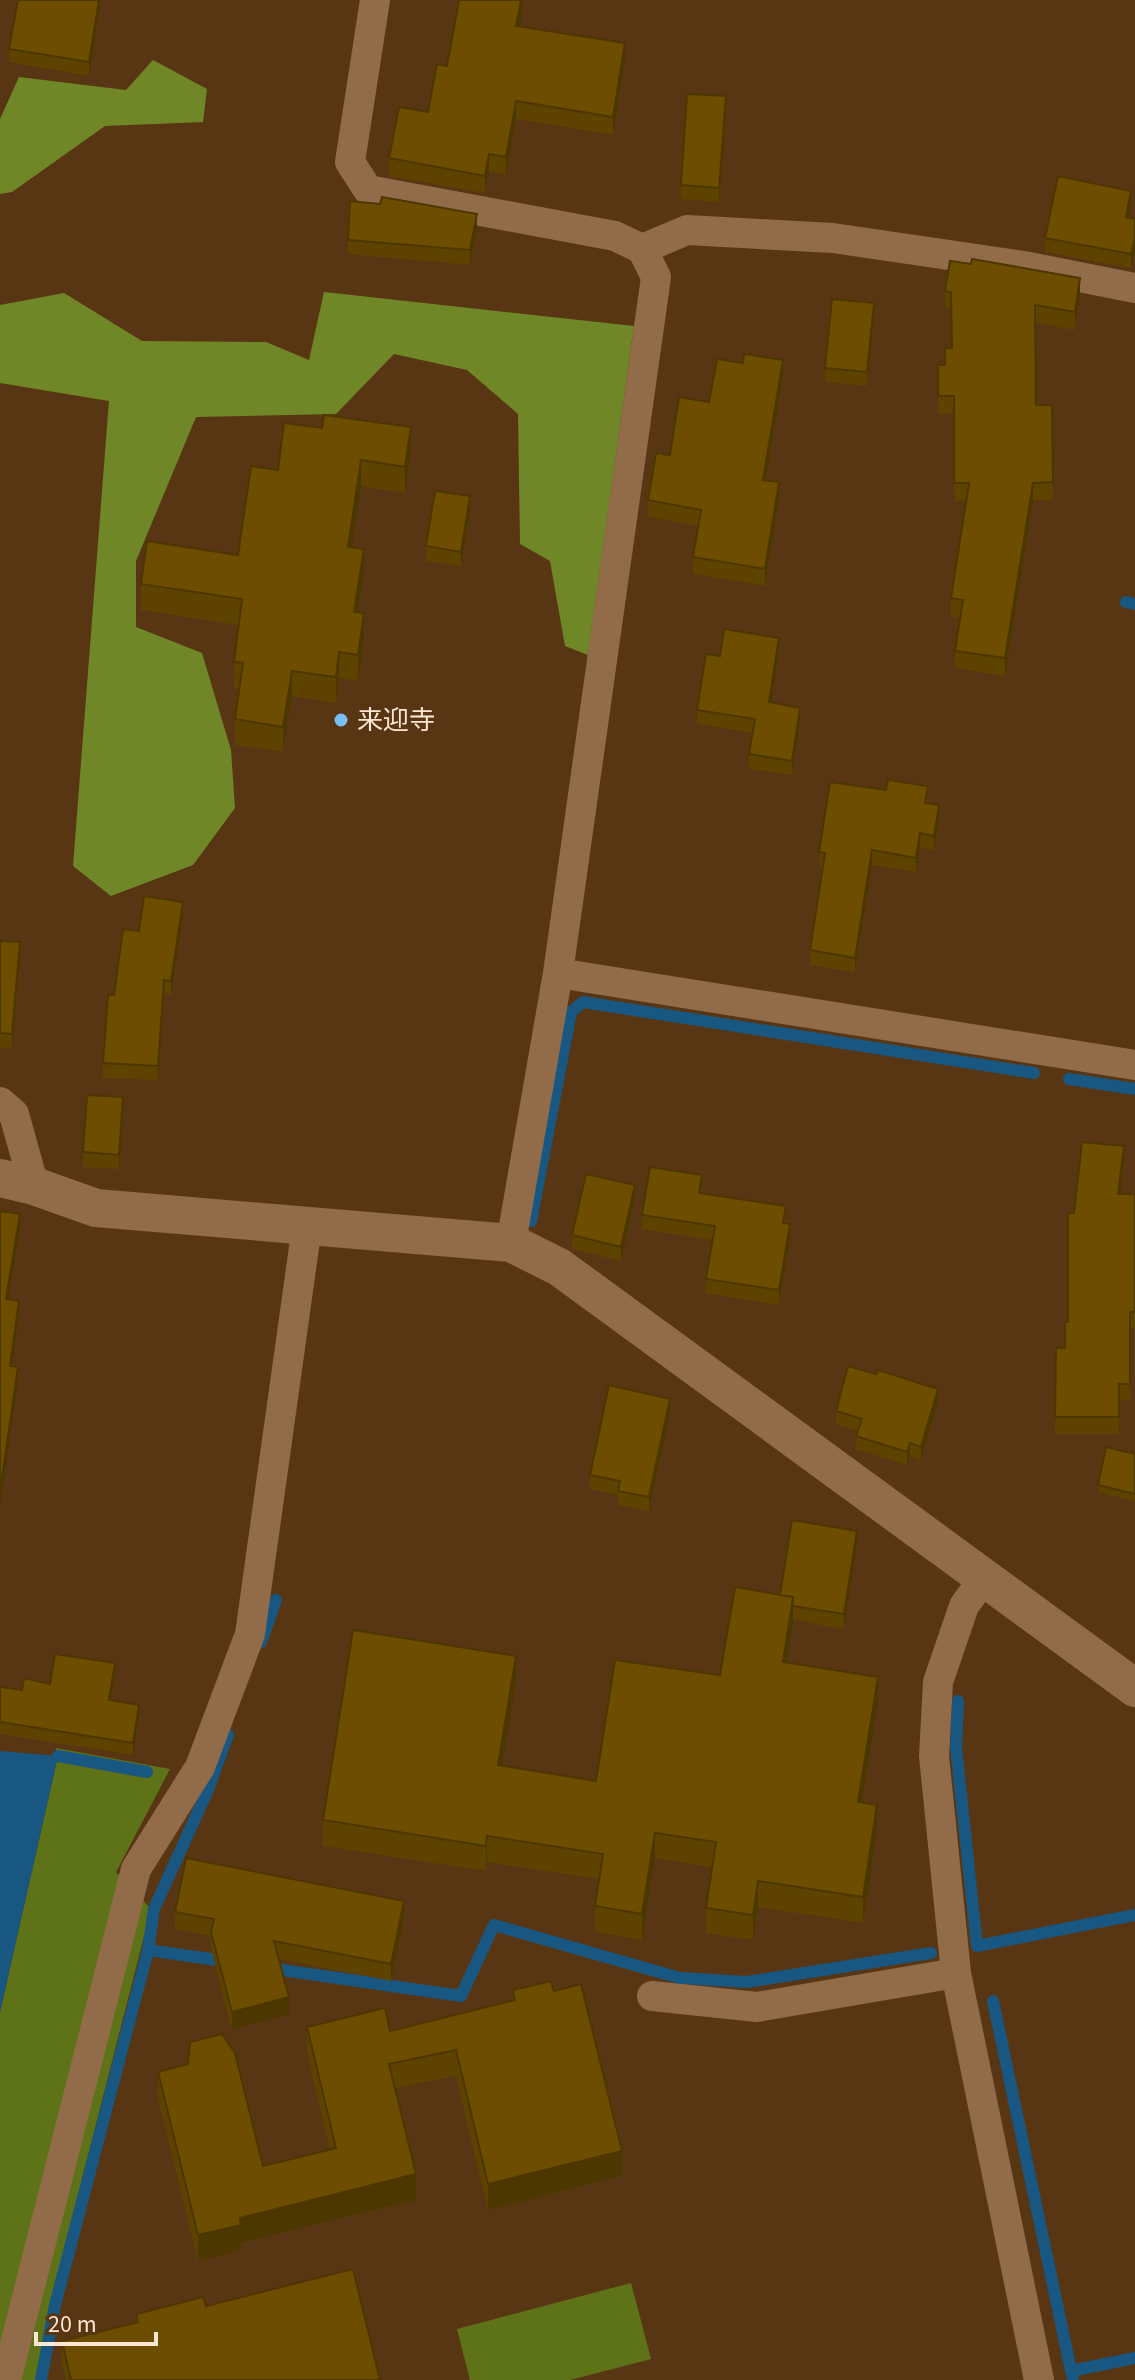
<svg xmlns="http://www.w3.org/2000/svg" width="1135" height="2380" font-family="'Source Sans 3','Noto Sans JP',sans-serif">
<style>
.green{fill:#5e7318}
.forest{fill:#708728}
.water{fill:#185781}
.lines{fill:none;stroke-linecap:round;stroke-linejoin:round}
.stream{stroke:#185781;stroke-width:12}
.minor{stroke:#926b49;stroke-width:30}
.tertiary{stroke:#926b49;stroke-width:38}
.wall{fill:#5e4300}
.shaded-wall{fill:#4c3700}
.building{fill:#6d4e00;stroke:#4c3700;stroke-width:2}
.poi-dot{fill:#76c0f7;stroke:#593613;stroke-width:3}
.labels{text-anchor:middle;stroke-width:7;stroke-linejoin:round;paint-order:stroke}
.poi-label{font-size:26px;fill:#fde6d3;stroke:#593613;text-anchor:start}
</style>
<rect width="100%" height="100%" fill="#593613"/>
<path class="green" d="M56 1748 170 1769 116 1872 151 1909 50 2304 36 2380H0V2012L58 1756Z
M631 2283 651 2359 570 2380H470L457 2329Z"/>
<path class="forest" d="M153 60 207 89 203 122 105 126 12 192 0 194V119L19 77 126 90Z
M324 292 634 326 588 655 565 646 550 561 520 544 518 414 467 370 394 354 336 414 196 417 136 561V627L202 653 231 750 235 808 193 865 111 896 73 866 109 401 0 383V305L64 293 142 341 266 342 309 360Z"/>
<path class="water" d="M0 1751 58 1756 0 2012Z"/>
<g class="lines">
<path class="stream" d="M1126 602 1135 604
M1069 1079 1135 1089
M531 1221 571 1012 583 1002 1034 1073
M261 1642 276 1600
M958 1701 956 1747 977 1946 1135 1915
M228 1735 207 1792 154 1909 148 1950 230 1962
M58 1756 147 1772
M268 1968 461 1996 494 1925 680 1978 747 1982 931 1953
M993 2001 1073 2380
M1071 2371 1135 2358
M41 2380 55 2305 148 1950"/>
<path class="minor" d="M375 0 350 162 368 190 615 236 642 249 656 277 558 973 511 1243
M642 249 687 230 833 238 1024 266 1135 288
M558 973 1135 1065
M0 1102 14 1114 34 1186
M984 1578 964 1606 938 1682 934 1756 956 1973 1039 2380
M652 1996 757 2007 956 1973
M6 2380 136 1869 200 1767 250 1634 307 1226"/>
<path class="tertiary" d="M0 1178 34 1186 96 1208 511 1243 559 1267 1135 1688"/>
</g>
<path class="wall" d="M18 0H101L89 76 9 62V49Z
M523 0V11L519 26 625 61 613 135 516 119 506 175 489 172 485 193 389 176V158L428 112 447 66Z
M726 110 719 202 681 199V185Z
M1131 205 1128 218 1135 219V252L1131 268 1045 252V238Z
M477 229 470 265 348 254V240Z
M945 291 1080 296 1075 330 1035 323 1036 405H1052L1053 500H1033L1005 676 955 668V651L961 618 951 616V598L966 501H954V414H938V365H945L952 348 951 309 945 308Z
M874 317 867 386 825 382V368Z
M783 377 766 480 779 499 765 586 693 574V557L698 526 648 517V500L670 455 709 402Z
M411 453 405 493 361 486 351 548 364 575 358 613 364 639 358 681 339 678 336 703 292 696 283 752 235 745V719L239 688H234V662L239 625 141 610V584L238 555 278 470Z
M470 511 461 566 426 561V546Z
M779 652 771 703 800 722 792 775 749 769V754L753 733 697 724V710L720 656Z
M886 790 928 800 927 803 939 820 934 850 920 848 916 872 872 865 855 972 810 965V950L823 867 819 866V852Z
M183 917 171 995 164 994 158 1080 103 1078V1063L114 995 139 931Z
M0 941 20 956 12 1049 0 1048Z
M123 1112 119 1169 83 1167V1152Z
M1124 1163 1120 1194H1135V1328H1130V1400L1119 1401V1434H1055L1056 1348H1065L1068 1322Z
M702 1190V1193L786 1220 785 1224 790 1239 779 1305 706 1293V1279L712 1240 642 1229V1215Z
M635 1200 621 1261 572 1249V1235Z
M938 1402 921 1460 910 1456 907 1465 856 1449V1436L858 1431 836 1424V1411Z
M670 1413 649 1511 618 1505V1495L590 1489V1475Z
M1135 1454V1501L1098 1492V1485Z
M857 1545 844 1629 793 1620 787 1663 878 1702 862 1803 877 1831 863 1923 758 1907 753 1940 706 1933V1908L712 1867 655 1858 642 1940 595 1932V1906L599 1879 487 1862 486 1871 323 1846V1820L516 1681 502 1766 596 1781 720 1675 780 1595Z
M115 1675 110 1701 139 1717 133 1755 0 1734V1687L22 1690 50 1684Z
M175 1912 404 1918 391 1981 279 1959 289 2015 232 2029 211 1949V1936L175 1929Z
M513 1990 554 1991 622 2176 488 2210 456 2076 395 2088 416 2200 241 2243V2250L198 2261 158 2098V2072L263 2166 330 2149 307 2053V2027L390 2031 513 2001Z
M206 2306 380 2380H66L62 2364V2341L136 2323V2314Z"/>
<path class="shaded-wall" d="M99 0H101L89 76V62Z
M521 0H523V11L516 44V26Z
M625 43V61L613 135V117Z
M726 96V110L719 202V188Z
M516 101V119L506 175V157Z
M489 154V172L485 193V176Z
M1131 191V205L1126 231V217Z
M477 214V229L470 265V250Z
M1135 237V252L1131 268V254Z
M1080 278V296L1075 330V312Z
M874 303V317L867 386V372Z
M783 360V377L763 497V480Z
M411 427V453L405 493V467Z
M361 460V486L348 573V547Z
M779 482V499L765 586V569Z
M1033 483V500L1005 676V658Z
M470 496V511L461 566V552Z
M364 549V575L354 638V612Z
M364 613V639L358 681V655Z
M779 638V652L769 717V702Z
M339 652V678L336 703V677Z
M292 671V696L283 752V727Z
M800 708V722L792 775V761Z
M939 805V820L934 850V836Z
M920 833V848L916 872V858Z
M872 850V865L855 972V958Z
M183 902V917L171 995V981Z
M20 942V956L12 1049V1034Z
M164 980V994L158 1080V1066Z
M123 1097V1112L119 1169V1155Z
M1124 1146V1163L1118 1211V1194Z
M635 1185V1200L621 1261V1247Z
M20 1214V1229L6 1313V1299Z
M790 1224V1239L779 1305V1290Z
M19 1301V1315L10 1380V1366Z
M18 1367V1381L0 1506V1492Z
M938 1389V1402L921 1460V1447Z
M670 1399V1413L649 1511V1497Z
M910 1443V1456L907 1465V1452Z
M857 1531V1545L844 1629V1614Z
M793 1597V1622L783 1688V1662Z
M516 1656V1681L498 1791V1765Z
M115 1663V1675L109 1712V1700Z
M878 1677V1702L858 1828V1802Z
M139 1705V1717L133 1755V1743Z
M877 1805V1831L863 1923V1897Z
M655 1833V1858L642 1940V1914Z
M487 1836V1862L486 1871V1846Z
M758 1881V1907L753 1940V1915Z
M404 1901V1918L391 1981V1964Z
M289 1997V2015L232 2029V2012Z
M622 2151V2176L488 2210V2184Z
M416 2174V2200L241 2243V2250L198 2261V2235L240 2218Z"/>
<path class="building" d="M18 0H99L89 62 9 49Z
M459 0H521L516 26 625 43 613 117 516 101 506 157 489 154 485 176 389 158 399 107 428 112 437 64 447 66Z
M687 94 726 96 719 188 681 185Z
M1058 176 1131 191 1126 217 1135 219V237L1131 254 1045 238Z
M382 197 477 214 470 250 348 240 350 201 380 204Z
M972 259 1080 278 1075 312 1035 305 1036 405H1052L1053 482 1033 483 1005 658 955 651 963 600 951 598 969 483H954V396H938V365H945V348H952L951 292 945 291 950 261 971 264Z
M832 299 874 303 867 372 825 368Z
M744 354 783 360 763 480 779 482 765 569 693 557 701 510 648 500 656 453 670 455 679 397 709 402 717 359 743 363Z
M324 415 411 427 405 467 361 460 348 547 364 549 354 612 364 613 358 655 339 652 336 677 292 671 283 727 235 719 243 663 234 662 242 599 141 584 147 541 238 555 251 466 278 470 284 423 322 428Z
M435 491 470 496 461 552 426 546Z
M724 629 779 638 769 702 800 708 792 761 749 754 755 719 697 710 706 654 720 656Z
M888 780 928 786 925 803 939 805 934 836 920 833 916 858 872 850 855 958 810 950 825 853 819 852 830 782 886 790Z
M144 896 183 902 171 981 164 980 158 1066 103 1063 108 995H114L123 929 139 931Z
M0 941 20 942 12 1034 0 1033Z
M87 1095 123 1097 119 1155 83 1152Z
M1082 1142 1124 1146 1118 1194H1135V1312H1130V1384H1119V1417H1055L1056 1348H1065V1322H1068V1213H1074Z
M650 1167 702 1175 699 1193 786 1206 783 1223 790 1224 779 1290 706 1279 715 1226 642 1215Z
M586 1174 635 1185 621 1247 572 1235Z
M0 1211 20 1214 6 1299 19 1301 10 1366 18 1367 0 1492Z
M848 1366 876 1374 878 1370 938 1389 921 1447 910 1443 907 1452 856 1436 862 1419 836 1411Z
M609 1385 670 1399 649 1497 618 1491 620 1481 590 1475Z
M1106 1447 1135 1454V1494L1098 1485Z
M792 1520 857 1531 844 1614 793 1606V1597L780 1595Z
M735 1587 793 1597 783 1662 878 1677 858 1802 877 1805 863 1897 758 1881 753 1915 706 1908 716 1842 655 1833 642 1914 595 1906 603 1854 487 1836 486 1846 323 1820 353 1630 516 1656 498 1765 596 1781 615 1660 720 1675Z
M55 1654 115 1663 109 1700 139 1705 133 1743 0 1722V1687L22 1690 24 1678 50 1684Z
M186 1858 404 1901 391 1964 274 1941 289 1997 232 2012 211 1932 214 1919 175 1912Z
M551 1981 554 1991 581 1984 622 2151 488 2184 456 2050 389 2064 416 2174 240 2218 241 2225 198 2235 158 2072 188 2064 190 2042 222 2034 235 2053 263 2166 336 2148 307 2027 385 2008 390 2031 515 2000 513 1990Z
M353 2269 380 2380H71L62 2341 138 2322 136 2314 203 2297 206 2306Z"/>
<circle class="poi-dot" cx="341" cy="720" r="8"/>
<g class="labels">
<g class="poi-label">
<text x="357" y="729">来迎寺</text>
</g>
</g>
<path d="M36 2332v12h120v-12" fill="none" stroke="#fde6d3" stroke-width="4"/>
<text x="48" y="2332" font-size="24" fill="#fde6d3" stroke="#593613" stroke-width="6" paint-order="stroke">20 m</text>
</svg>
